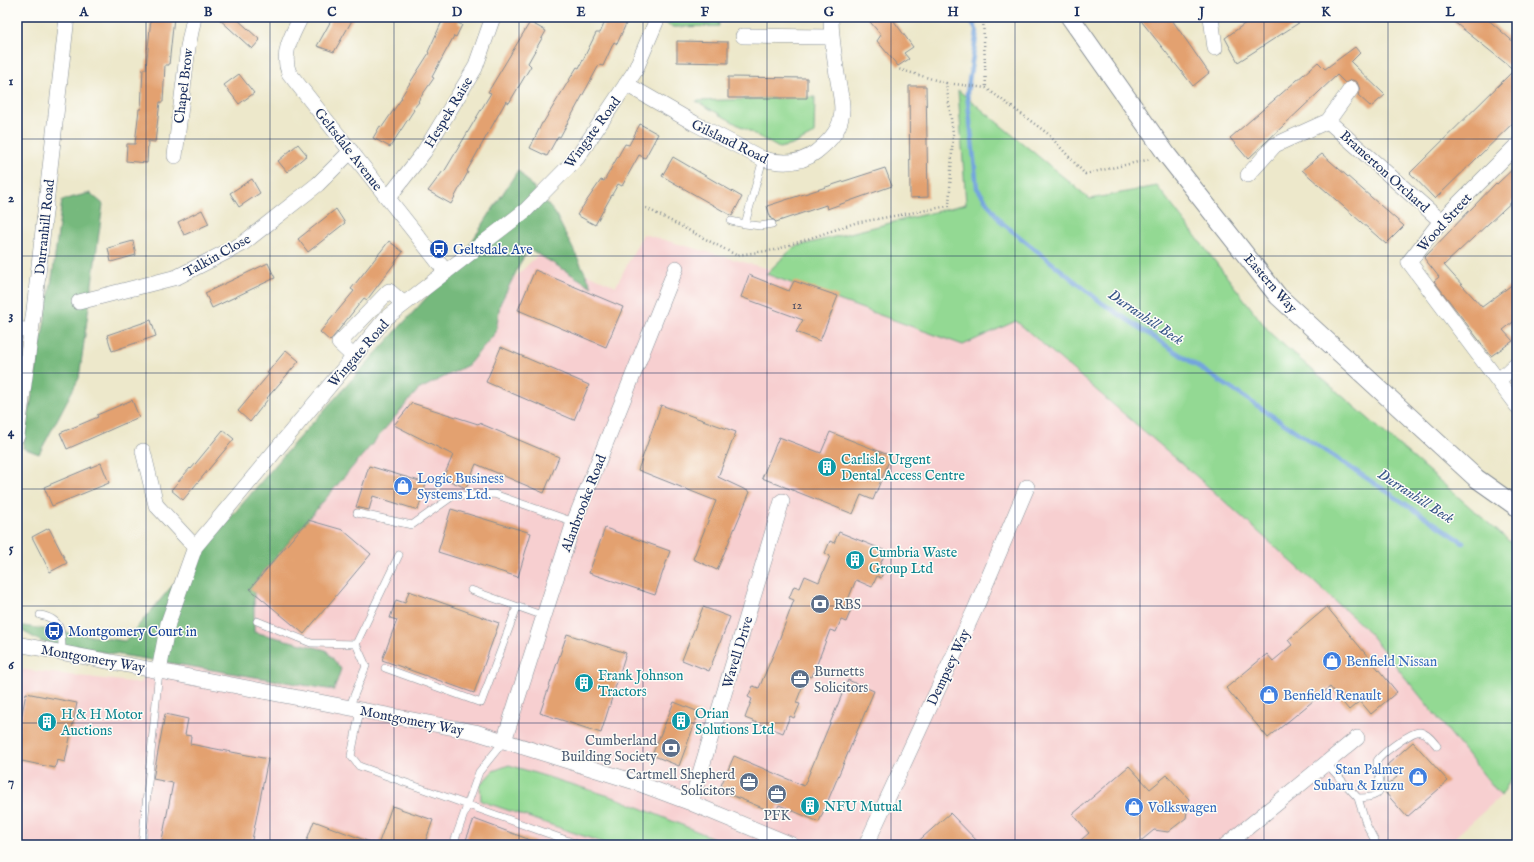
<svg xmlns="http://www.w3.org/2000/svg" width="1534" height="862" font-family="'IM FELL English',serif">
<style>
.built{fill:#f7cfd0}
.green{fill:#93d993;stroke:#578478}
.forest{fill:#76b97d;stroke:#48746e}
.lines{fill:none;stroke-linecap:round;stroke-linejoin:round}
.stream{stroke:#73a4de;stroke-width:4.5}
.building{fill:#e3a170}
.service-casing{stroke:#848c94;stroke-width:8}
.minor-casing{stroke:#848c94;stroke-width:16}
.tertiary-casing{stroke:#848c94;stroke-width:20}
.path{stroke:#848c94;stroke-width:2.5;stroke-dasharray:1 3;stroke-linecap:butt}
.service{stroke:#fff;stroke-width:7}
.minor{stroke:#fff;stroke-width:15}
.tertiary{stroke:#fff;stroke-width:18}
.grid{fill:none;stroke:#1b2f5e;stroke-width:1;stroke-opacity:0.55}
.labels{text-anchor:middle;stroke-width:3;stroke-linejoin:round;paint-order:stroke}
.number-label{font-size:12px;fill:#4d4c62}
.street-label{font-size:14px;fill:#1b2f5e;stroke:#fdfcf7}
.transit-label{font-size:14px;fill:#164399;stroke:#fdfcf7;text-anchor:start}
.culture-label{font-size:14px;fill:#0d838f;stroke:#fdfcf7;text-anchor:start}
.shop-label{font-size:14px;fill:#366cbe;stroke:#fdfcf7;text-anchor:start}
.service-label{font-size:14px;fill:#4e5e75;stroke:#fdfcf7;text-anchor:start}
.water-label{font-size:15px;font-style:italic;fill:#3a588b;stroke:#fdfcf7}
.neatline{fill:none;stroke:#1b2f5e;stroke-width:1.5}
.grid-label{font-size:13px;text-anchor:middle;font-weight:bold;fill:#1b2f5e}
</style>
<rect width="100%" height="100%" fill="#fdfcf7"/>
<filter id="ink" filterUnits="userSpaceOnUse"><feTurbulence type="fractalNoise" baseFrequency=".025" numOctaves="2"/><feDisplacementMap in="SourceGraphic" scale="8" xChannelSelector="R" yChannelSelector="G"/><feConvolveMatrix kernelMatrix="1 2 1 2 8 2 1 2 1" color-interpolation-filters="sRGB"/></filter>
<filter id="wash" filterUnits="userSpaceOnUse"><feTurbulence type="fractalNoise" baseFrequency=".012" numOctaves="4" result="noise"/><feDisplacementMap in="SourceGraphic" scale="16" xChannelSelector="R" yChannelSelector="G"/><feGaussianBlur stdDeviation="0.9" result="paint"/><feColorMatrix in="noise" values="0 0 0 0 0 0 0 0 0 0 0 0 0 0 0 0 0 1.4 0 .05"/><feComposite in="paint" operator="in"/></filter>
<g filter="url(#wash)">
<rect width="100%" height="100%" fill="#ede8cb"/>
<path class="built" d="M643 234 830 286 963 345 1016 321 1202 481 1365 628 1501 796 1446 845H17V669L140 683 198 621 358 428 539 254 616 286Z"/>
<path class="green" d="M654 17H718L719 26 673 27Z
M958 90 1090 199 1157 186 1271 334 1517 548V769L1501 796 1365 628 1202 481 1016 321 963 345 766 274 794 247 966 204Z
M815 97 814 134 792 145 779 148 696 101Z
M509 765 619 799 723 842 725 845H610L481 801 480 785 493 771Z"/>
<path class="forest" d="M518 170 555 213 592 287 528 248 500 304 496 332 468 365 418 390 254 583V632L326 650 341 669 334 690 42 642 17 628V625L125 641 296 441 458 263Z
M90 193 103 204 79 378 39 454 23 448 53 272 62 200Z"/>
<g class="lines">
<path class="stream" d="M970 17 977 32 967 93 977 188 1001 222 1102 303 1463 542"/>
</g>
<g id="blocks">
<path class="building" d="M151 17H174L169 65H165L163 102H160L155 142 148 141 147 163 126 161 127 144H135L139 109H141L143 69H146Z
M217 17H235L260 40 252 49Z
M333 17H354L334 52 317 46Z
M444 17H461L458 23 462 25 456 37 454 36 432 77 434 78 418 101 419 102 413 109 414 110 390 147 373 138 380 126 382 127 402 98 401 97 429 53 428 52Z
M607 17H629L617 44 614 42 603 66 599 65 560 137 558 136 547 156 530 148 542 123H543L577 67 579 68 596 33H600Z
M866 17H891L913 47 904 53 909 59 898 66 877 41 881 35Z
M1138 17H1170L1209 73 1193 86Z
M1254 17H1308L1238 62 1225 38Z
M1448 17H1485L1517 45V119L1435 199 1410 173 1514 70Z
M530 22 546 31 528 63 531 66 509 103 506 101 467 171 468 172 451 204 428 191 443 171 444 172 491 93 488 92Z
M677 41 728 42V63L677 62Z
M1355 47 1360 53 1351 62 1385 95 1371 107 1358 95 1360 90 1357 82 1352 80 1345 83 1337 75 1248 159 1230 138 1318 62 1325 69Z
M239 74 254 93 239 104 224 85Z
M728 77 807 78V98H728Z
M909 86H926L928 197 910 198Z
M640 124 658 134 645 158 639 155 622 186 618 184 595 225 577 215 601 180 604 181 625 144 629 145Z
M298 144 307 155 287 172 278 161Z
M1322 154 1404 226 1386 244 1302 170Z
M673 157 742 197 732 216 662 176Z
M1517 165V197L1444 265 1482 307 1517 281V319L1503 330 1513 341 1491 356 1434 281 1439 277 1424 258 1496 183 1497 184Z
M885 168 892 186 827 209 826 205 776 222 774 220 771 219 767 206Z
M252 179 260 193 239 207 230 193Z
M336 209 345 223 308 252 298 239Z
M202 210 209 224 184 235 178 222Z
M133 241 136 255 111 262 108 248Z
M389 241 403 252 367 300 364 298 330 341 320 332 354 291 351 289Z
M268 263 275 278 212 308 205 293Z
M535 270 623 307 606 347 518 310Z
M749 275 789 291 794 281 838 296 820 341 796 332 803 320 741 297Z
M151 320 156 336 112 351 107 335Z
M501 347 589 385 574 420 486 382Z
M286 350 299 361 267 398 268 399 250 422 238 411 269 374 267 373Z
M132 400 139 417 67 449 60 433 98 417 97 415Z
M412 403 478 424 479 423 559 457 544 493 476 464 466 488 443 478 453 455 394 425Z
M661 405 736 432 718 477 750 492 717 570 693 559 716 501 638 470Z
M223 430 234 439 183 500 171 490 190 468 191 469Z
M830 432 891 456 873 500 861 495 853 514 762 478 779 437 821 453Z
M101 463 109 483 52 506 44 487Z
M369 466 426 483 418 510 373 496 369 510 356 507Z
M451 509 531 533 518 577 438 552Z
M308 520 343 530 371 554 304 634 250 589Z
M49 528 67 563 50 572 32 537Z
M605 528 670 551 655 595 589 573Z
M839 532 886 551 880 565 885 567 881 578 877 576 872 587 856 580 845 607 851 610 846 622 841 620 836 632 830 630 812 677 807 675 796 703 800 704 794 718 790 716 783 733 745 718 752 699 748 697 753 686 759 688 776 648 794 600 789 598 794 586 800 588 805 576 819 582 830 556 825 553 830 541 834 543Z
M409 591 499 623 474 693 382 660 397 620 390 618 396 600 405 603Z
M703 607 730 617 709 671 682 660Z
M1327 607 1397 692 1371 714 1360 701 1349 710 1330 687 1268 738 1226 688 1267 654 1273 661 1292 645 1288 640Z
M567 634 626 653 601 733 540 713Z
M848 680 874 691 819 822 779 805 775 813 719 790 734 756 804 786Z
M26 693 77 703 65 762 57 760 55 768 17 760V740Z
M674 702 699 712 679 766 652 755Z
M165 714 188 719 185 735 191 736 190 744 268 759 251 845H161L173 783 153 779Z
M1413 742 1448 781 1407 817 1384 791 1385 787 1397 777 1387 765Z
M1129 766 1150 789 1167 775 1189 799 1186 818 1168 832 1154 830 1136 845H1075L1089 833 1073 814Z
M392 806 433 820 424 845H378Z
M950 813 981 845H914Z
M474 819 541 844V845H464Z
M314 821 375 844 374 845H305Z"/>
</g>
</g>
<g filter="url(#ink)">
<use href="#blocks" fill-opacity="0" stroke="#848c94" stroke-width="1"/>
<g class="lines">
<g class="service-casing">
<path id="service" d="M763 159 745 224 760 226 772 224
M731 221 745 224
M357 513 412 525 453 496 494 494 574 522
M471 590 544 616
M40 615C63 619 62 633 62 653
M257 621 311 643 356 644
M385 668 481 703 517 607
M349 708 366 666 356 644 399 555
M360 710 351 756 359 766 580 845
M1326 763 1358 798 1366 824 1377 845
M1358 798C1393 798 1376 779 1377 761 1381 754 1413 730 1420 732 1427 733 1433 741 1437 746
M142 845 159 671
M453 845 479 772 504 741
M761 845 765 834"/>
</g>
<g class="minor-casing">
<path id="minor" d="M301 17C292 35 281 53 289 73L446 272
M1211 17 1215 48
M743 36 831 37
M626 84 694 123 763 159C782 164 801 164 816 152 827 143 838 133 841 118 844 107 840 93 838 81 835 60 831 39 831 17
M1328 121 1351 89
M1517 145 1441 221 1409 262 1517 406
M175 156 188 47 194 17
M1248 175 1275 145 1328 121 1441 221
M388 198 424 152 475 68 493 17
M79 302 177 277 242 244 318 184 351 151
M17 329 31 331
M354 357 339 343 389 291 404 304
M1499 380 1517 363
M17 436 34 310 67 17
M143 451 156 505 195 547
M17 644 159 671 475 732 632 781 691 803 792 845
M159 671 168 623 195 547 386 318 526 210 577 158 635 71 658 17
M504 741 574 522 676 268
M691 803 782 501
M866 845 976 607 1027 487
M1226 845 1357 738"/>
</g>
<g class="tertiary-casing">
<path id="tertiary" d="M1070 17 1167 155 1278 296 1476 478 1517 507"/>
</g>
<path class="path" d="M983 17 986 88
M946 83 986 88 1047 133 1085 174 1151 159
M646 208 736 255 775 250 855 223 949 206 953 133 946 83 898 69"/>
<use href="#service" class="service"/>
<use href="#minor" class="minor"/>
<use href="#tertiary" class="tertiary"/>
</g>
</g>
<path class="grid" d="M146 17V845M270 17V845M394 17V845M519 17V845M643 17V845M767 17V845M891 17V845M1015 17V845M1140 17V845M1264 17V845M1388 17V845M17 139H1517M17 256H1517M17 373H1517M17 489H1517M17 606H1517M17 723H1517"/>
<defs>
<g id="bus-disc" transform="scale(1)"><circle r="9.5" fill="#1a4fb4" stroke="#fdfcf7"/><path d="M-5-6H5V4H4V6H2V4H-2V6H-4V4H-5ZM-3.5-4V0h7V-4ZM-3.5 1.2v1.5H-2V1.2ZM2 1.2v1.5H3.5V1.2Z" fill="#fff"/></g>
<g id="building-disc" transform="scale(1)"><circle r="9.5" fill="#0f9aa8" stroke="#fdfcf7"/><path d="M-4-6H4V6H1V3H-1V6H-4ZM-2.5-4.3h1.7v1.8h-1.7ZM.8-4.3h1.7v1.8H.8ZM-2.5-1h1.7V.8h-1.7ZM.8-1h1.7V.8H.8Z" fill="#fff"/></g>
<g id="shop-disc" transform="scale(1)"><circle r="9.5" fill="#3f7fe0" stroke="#fdfcf7"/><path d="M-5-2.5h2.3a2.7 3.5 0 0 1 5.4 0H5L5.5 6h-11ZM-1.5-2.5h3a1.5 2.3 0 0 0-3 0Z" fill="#fff"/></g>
<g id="bank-disc" transform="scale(1)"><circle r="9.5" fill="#5c6f8a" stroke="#fdfcf7"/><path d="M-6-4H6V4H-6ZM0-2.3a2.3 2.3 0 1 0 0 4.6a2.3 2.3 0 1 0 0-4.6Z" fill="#fff"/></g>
<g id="office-disc" transform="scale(1)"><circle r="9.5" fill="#5c6f8a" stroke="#fdfcf7"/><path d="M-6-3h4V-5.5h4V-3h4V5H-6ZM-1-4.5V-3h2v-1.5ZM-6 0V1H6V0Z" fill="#fff"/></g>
</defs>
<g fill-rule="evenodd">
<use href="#bus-disc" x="439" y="249"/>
<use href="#building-disc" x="827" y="467"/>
<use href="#shop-disc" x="403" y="486"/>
<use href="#building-disc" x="855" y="560"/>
<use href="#bank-disc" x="820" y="604"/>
<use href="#bus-disc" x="54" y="631"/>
<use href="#shop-disc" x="1332" y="661"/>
<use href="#office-disc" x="800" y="679"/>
<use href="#building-disc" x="584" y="683"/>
<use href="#shop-disc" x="1269" y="695"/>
<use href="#building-disc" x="681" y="721"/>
<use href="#building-disc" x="47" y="722"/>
<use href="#bank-disc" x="671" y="748"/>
<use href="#shop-disc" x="1418" y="777"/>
<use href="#office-disc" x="749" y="782"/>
<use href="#office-disc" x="777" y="794"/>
<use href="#building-disc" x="810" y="806"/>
<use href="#shop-disc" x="1134" y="807"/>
</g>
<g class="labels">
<g class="number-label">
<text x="797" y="309">12</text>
</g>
<g class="street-label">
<text transform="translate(183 86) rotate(-83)" y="5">Chapel Brow</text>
<text transform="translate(448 112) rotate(-59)" y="5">Hespek Raise</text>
<text transform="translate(592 132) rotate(-54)" y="5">Wingate Road</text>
<text transform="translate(730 141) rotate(26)" y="5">Gilsland Road</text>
<text transform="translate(349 149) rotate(52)" y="5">Geltsdale Avenue</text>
<text transform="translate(1385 171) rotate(42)" y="5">Bramerton Orchard</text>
<text transform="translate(1444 222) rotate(-48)" y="5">Wood Street</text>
<text transform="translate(44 227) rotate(-84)" y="5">Durranhill Road</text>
<text transform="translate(217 255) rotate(-29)" y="5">Talkin Close</text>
<text transform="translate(1271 283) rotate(49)" y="5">Eastern Way</text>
<text transform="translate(358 353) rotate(-49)" y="5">Wingate Road</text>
<text transform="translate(583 503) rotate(-69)" y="5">Alanbrooke Road</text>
<text transform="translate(737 652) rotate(-73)" y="5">Wavell Drive</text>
<text transform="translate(93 658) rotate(10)" y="5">Montgomery Way</text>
<text transform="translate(948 667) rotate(-65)" y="5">Dempsey Way</text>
<text transform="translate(412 720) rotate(11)" y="5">Montgomery Way</text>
</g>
<g class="transit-label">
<text x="453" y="254">Geltsdale Ave</text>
<text x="68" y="636">Montgomery Court in</text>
</g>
<g class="culture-label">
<text x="841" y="464">Carlisle Urgent<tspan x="841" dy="16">Dental Access Centre</tspan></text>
<text x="869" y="557">Cumbria Waste<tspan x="869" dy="16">Group Ltd</tspan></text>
<text x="598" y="680">Frank Johnson<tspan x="598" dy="16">Tractors</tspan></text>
<text x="695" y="718">Orian<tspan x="695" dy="16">Solutions Ltd</tspan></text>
<text x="61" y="719">H &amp; H Motor<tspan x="61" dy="16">Auctions</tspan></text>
<text x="824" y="811">NFU Mutual</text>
</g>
<g class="shop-label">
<text x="417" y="483">Logic Business<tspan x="417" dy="16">Systems Ltd.</tspan></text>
<text x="1346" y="666">Benfield Nissan</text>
<text x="1283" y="700">Benfield Renault</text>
<text x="1404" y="774" text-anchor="end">Stan Palmer<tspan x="1404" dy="16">Subaru &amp; Izuzu</tspan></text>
<text x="1148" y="812">Volkswagen</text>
</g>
<g class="service-label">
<text x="834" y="609">RBS</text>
<text x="814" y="676">Burnetts<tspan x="814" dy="16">Solicitors</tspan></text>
<text x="657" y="745" text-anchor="end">Cumberland<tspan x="657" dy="16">Building Society</tspan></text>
<text x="735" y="779" text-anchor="end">Cartmell Shepherd<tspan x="735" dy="16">Solicitors</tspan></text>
<text x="777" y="820" text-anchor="middle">PFK</text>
</g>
<g class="water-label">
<text transform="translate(1146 317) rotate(34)" y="5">Durranhill Beck</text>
<text transform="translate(1416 496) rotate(33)" y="5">Durranhill Beck</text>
</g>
</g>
<rect width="1534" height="862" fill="none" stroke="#fdfcf7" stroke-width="44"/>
<rect x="22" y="22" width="1490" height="818" class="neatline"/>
<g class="grid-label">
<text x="84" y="16">A</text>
<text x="208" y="16">B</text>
<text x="332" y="16">C</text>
<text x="457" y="16">D</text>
<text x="581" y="16">E</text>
<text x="705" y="16">F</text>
<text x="829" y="16">G</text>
<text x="953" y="16">H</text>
<text x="1077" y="16">I</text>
<text x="1202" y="16">J</text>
<text x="1326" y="16">K</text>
<text x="1450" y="16">L</text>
<text x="11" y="85">1</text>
<text x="11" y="202">2</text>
<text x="11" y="319">3</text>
<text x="11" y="436">4</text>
<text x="11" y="552">5</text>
<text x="11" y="669">6</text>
<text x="11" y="786">7</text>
</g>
</svg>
